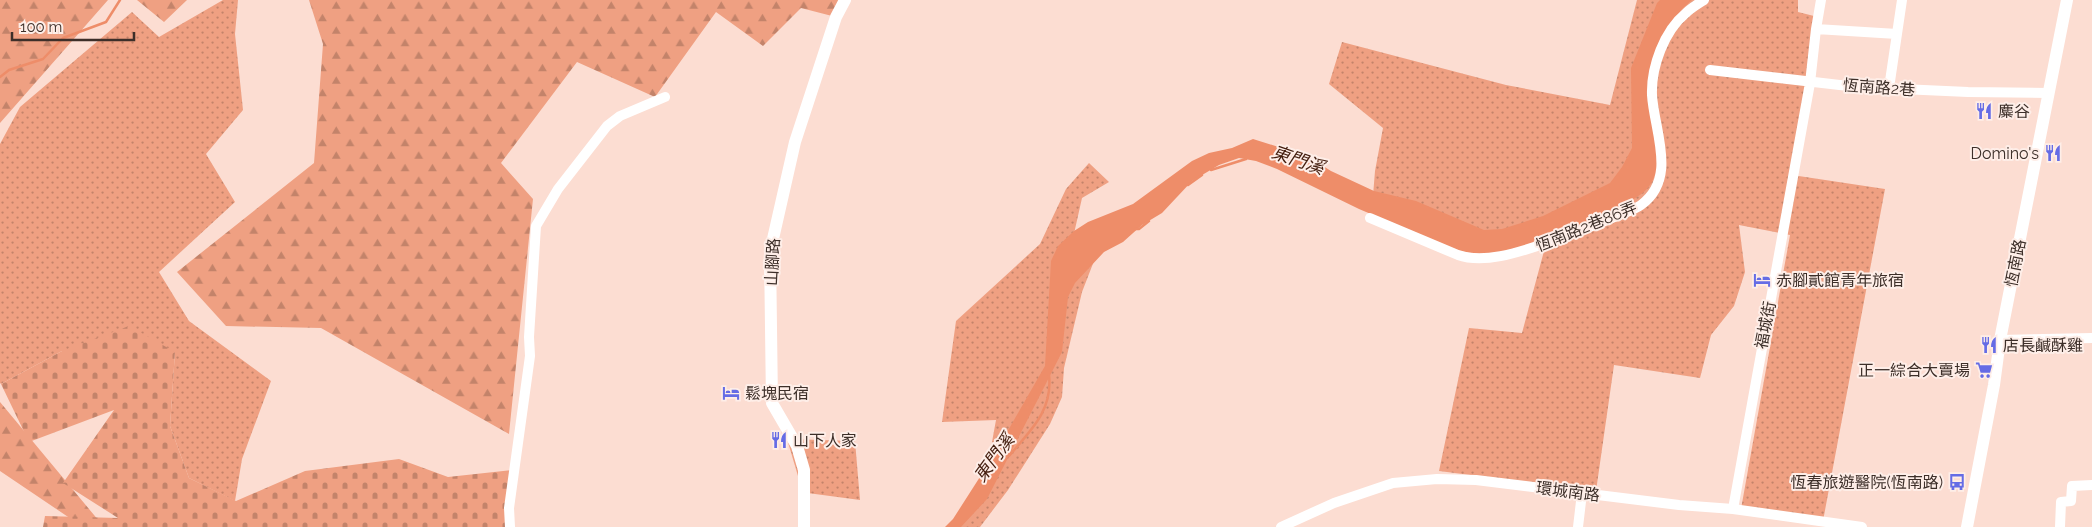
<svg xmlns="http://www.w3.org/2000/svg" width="2092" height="527" font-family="Raleway,'Noto Sans TC',sans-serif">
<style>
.grass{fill:url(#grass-dots)}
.forest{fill:url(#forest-firs)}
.cemetery{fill:url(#cemetery-stones)}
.water{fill:#ee8d69}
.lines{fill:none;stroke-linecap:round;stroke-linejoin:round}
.stream{stroke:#ee8d69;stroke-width:2.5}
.minor{stroke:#fff;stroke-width:10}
.tertiary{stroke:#fff;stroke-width:12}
.labels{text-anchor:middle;stroke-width:4;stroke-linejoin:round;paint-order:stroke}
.street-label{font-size:16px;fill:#3d2f29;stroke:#feeee8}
.poi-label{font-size:16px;fill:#3d2f29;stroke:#feeee8;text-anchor:start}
.water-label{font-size:18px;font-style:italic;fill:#431d0e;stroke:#feeee8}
</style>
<defs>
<pattern id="grass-dots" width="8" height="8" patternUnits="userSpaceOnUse" patternTransform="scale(1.25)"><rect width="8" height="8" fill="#efa082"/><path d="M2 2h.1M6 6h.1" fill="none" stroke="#c3836a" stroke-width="1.8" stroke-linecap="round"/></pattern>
<pattern id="forest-firs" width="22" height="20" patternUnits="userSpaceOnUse" patternTransform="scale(1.25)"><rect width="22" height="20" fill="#efa082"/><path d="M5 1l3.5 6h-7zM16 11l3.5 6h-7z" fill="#c3836a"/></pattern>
<pattern id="cemetery-stones" width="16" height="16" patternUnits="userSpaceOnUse" patternTransform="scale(1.25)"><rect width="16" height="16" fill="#efa082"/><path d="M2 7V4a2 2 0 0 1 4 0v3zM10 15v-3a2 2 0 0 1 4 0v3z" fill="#c3836a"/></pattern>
</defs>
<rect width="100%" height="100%" fill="#fcddd2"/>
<path class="grass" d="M223 0H238L235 34 243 110 206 154 235 202 159 272 189 321 271 381 242 459 235 501 189 478 170 426 175 352 62 351 1 384 0 383V144L20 107 132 12 159 37Z
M1637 0H1798V12L1818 17 1792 175 1885 189 1823 521 1741 509 1790 235 1739 225 1745 272 1734 306 1711 335 1700 378 1614 365 1596 491 1439 471 1469 328 1522 333 1551 225 1511 241 1372 208 1375 171 1383 128 1329 84 1342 42 1506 85 1610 105Z
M1089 163 1109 182 1082 198 1071 247 1094 261 1082 292 1064 368 1062 397 1050 424 1008 490 980 527H947L1009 455 992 442 996 420 942 422 956 321 1040 244 1066 189Z
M787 439 855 441 860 500 800 492 798 476Z"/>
<path class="forest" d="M0 0H108L0 123Z
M137 0H187L164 22Z
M309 0H844L836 17 801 8 763 46 716 12 655 97 577 62 501 163 533 199 509 434 321 328 226 326 177 272 314 163 323 44Z
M0 402 104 527H83L0 471Z"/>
<path class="cemetery" d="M129 326 175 352 170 426 189 478 236 501 305 471 399 459 448 477 513 470 510 527H43L45 516 118 518 63 483 114 410 29 442 1 384 62 351Z"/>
<path class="water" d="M1660 0H1692L1682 9 1670 26 1652 63 1658 166C1655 175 1652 184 1646 190 1630 207 1526 249 1502 253 1486 255 1472 254 1456 250L1359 209 1277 169 1256 161 1239 158 1219 165 1192 181 1162 213 1142 225 1123 242 1104 252 1075 283 1068 297 1062 352 987 499 961 527H945L953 519 994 455 1045 366 1051 261 1058 246 1074 231 1088 222 1133 204 1192 161 1209 153 1232 148 1253 139 1307 156 1331 171 1374 191 1416 201 1484 230 1502 229 1543 216 1610 183 1622 167 1632 148 1631 68 1657 3Z"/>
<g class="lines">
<path class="stream" d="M0 77 9 70 43 59 63 38 106 22 120 0
M1211 170 1246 159
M1188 185 1202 175
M1135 229H1139L1149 221
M1009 456C1030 431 1053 411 1049 375"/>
<path class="minor" d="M1816 29 1897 34
M1710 70 1857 87 1968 92 2049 93
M1889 88 1902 0
M1370 218 1458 255C1486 265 1525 250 1553 241 1575 233 1596 225 1617 216 1624 213 1634 210 1641 205 1678 178 1654 131 1652 95 1651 67 1664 31 1686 13 1691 8 1698 4 1704 0
M2000 340 2092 338
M1733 509 1810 83 1816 29 1821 0
M510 527 509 508 530 356 529 337 536 226 558 189 607 126 620 116 665 97
M1281 527 1334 503 1393 483 1437 479 1476 480 1679 505 1733 509 1862 527
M1578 527 1582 493
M2060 527 2061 502 2071 501 2072 486 2092 485"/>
<path class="tertiary" d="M804 527V470L797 446 772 403 770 252 795 142 836 17 845 0
M1967 527 1994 385 2000 340 2067 0"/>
</g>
<defs>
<g id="restaurant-bare" transform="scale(1.35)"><path d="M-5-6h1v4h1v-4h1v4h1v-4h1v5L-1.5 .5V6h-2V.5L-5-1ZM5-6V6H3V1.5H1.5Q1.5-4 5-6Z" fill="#656ce5" stroke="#feeee8" stroke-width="2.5" paint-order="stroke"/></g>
<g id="hotel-bare" transform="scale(1.35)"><path d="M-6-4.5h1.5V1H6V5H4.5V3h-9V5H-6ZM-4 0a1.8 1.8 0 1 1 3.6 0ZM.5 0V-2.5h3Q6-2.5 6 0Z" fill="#656ce5" stroke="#feeee8" stroke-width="2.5" paint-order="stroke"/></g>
<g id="supermarket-bare" transform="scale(1.35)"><path d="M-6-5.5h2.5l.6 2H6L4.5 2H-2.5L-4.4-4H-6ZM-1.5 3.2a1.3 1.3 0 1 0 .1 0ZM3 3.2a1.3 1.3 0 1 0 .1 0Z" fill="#656ce5" stroke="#feeee8" stroke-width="2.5" paint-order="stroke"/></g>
<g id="bus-bare" transform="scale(1.35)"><path d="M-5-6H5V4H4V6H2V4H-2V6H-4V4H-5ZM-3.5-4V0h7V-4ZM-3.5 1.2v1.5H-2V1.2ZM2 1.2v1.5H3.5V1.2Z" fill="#656ce5" stroke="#feeee8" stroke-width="2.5" paint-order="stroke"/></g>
</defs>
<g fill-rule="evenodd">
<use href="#restaurant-bare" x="1984" y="111"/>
<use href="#restaurant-bare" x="2053" y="153"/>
<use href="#hotel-bare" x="1762" y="280"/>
<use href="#restaurant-bare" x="1989" y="345"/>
<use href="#supermarket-bare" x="1984" y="370"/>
<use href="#hotel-bare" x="731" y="393"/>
<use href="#restaurant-bare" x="779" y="440"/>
<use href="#bus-bare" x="1957" y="482"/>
</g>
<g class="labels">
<g class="street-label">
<text transform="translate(1879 87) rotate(4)" y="6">恆南路2巷</text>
<text transform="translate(1586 226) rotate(-22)" y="6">恆南路2巷86弄</text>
<text transform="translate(772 262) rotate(-87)" y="6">山腳路</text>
<text transform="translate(2015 263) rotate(-79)" y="6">恆南路</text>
<text transform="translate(1765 325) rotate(-79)" y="6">福城街</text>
<text transform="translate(1568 491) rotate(7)" y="6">環城南路</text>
</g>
<g class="poi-label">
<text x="1998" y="117">麋谷</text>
<text x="2039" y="159" text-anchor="end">Domino's</text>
<text x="1776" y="286">赤腳貳館青年旅宿</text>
<text x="2003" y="351">店長鹹酥雞</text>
<text x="1970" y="376" text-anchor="end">正一綜合大賣場</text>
<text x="745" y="399">鬆塊民宿</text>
<text x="793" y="446">山下人家</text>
<text x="1943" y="488" text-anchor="end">恆春旅遊醫院(恆南路)</text>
</g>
<g class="water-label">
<text transform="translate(1298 160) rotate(19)" y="6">東門溪</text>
<text transform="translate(994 458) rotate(-54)" y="6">東門溪</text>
</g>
</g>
<path d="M12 32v8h122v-8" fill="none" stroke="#3d2f29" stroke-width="2.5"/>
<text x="20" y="32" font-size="15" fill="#3d2f29" stroke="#feeee8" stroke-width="4" paint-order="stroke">100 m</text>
</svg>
